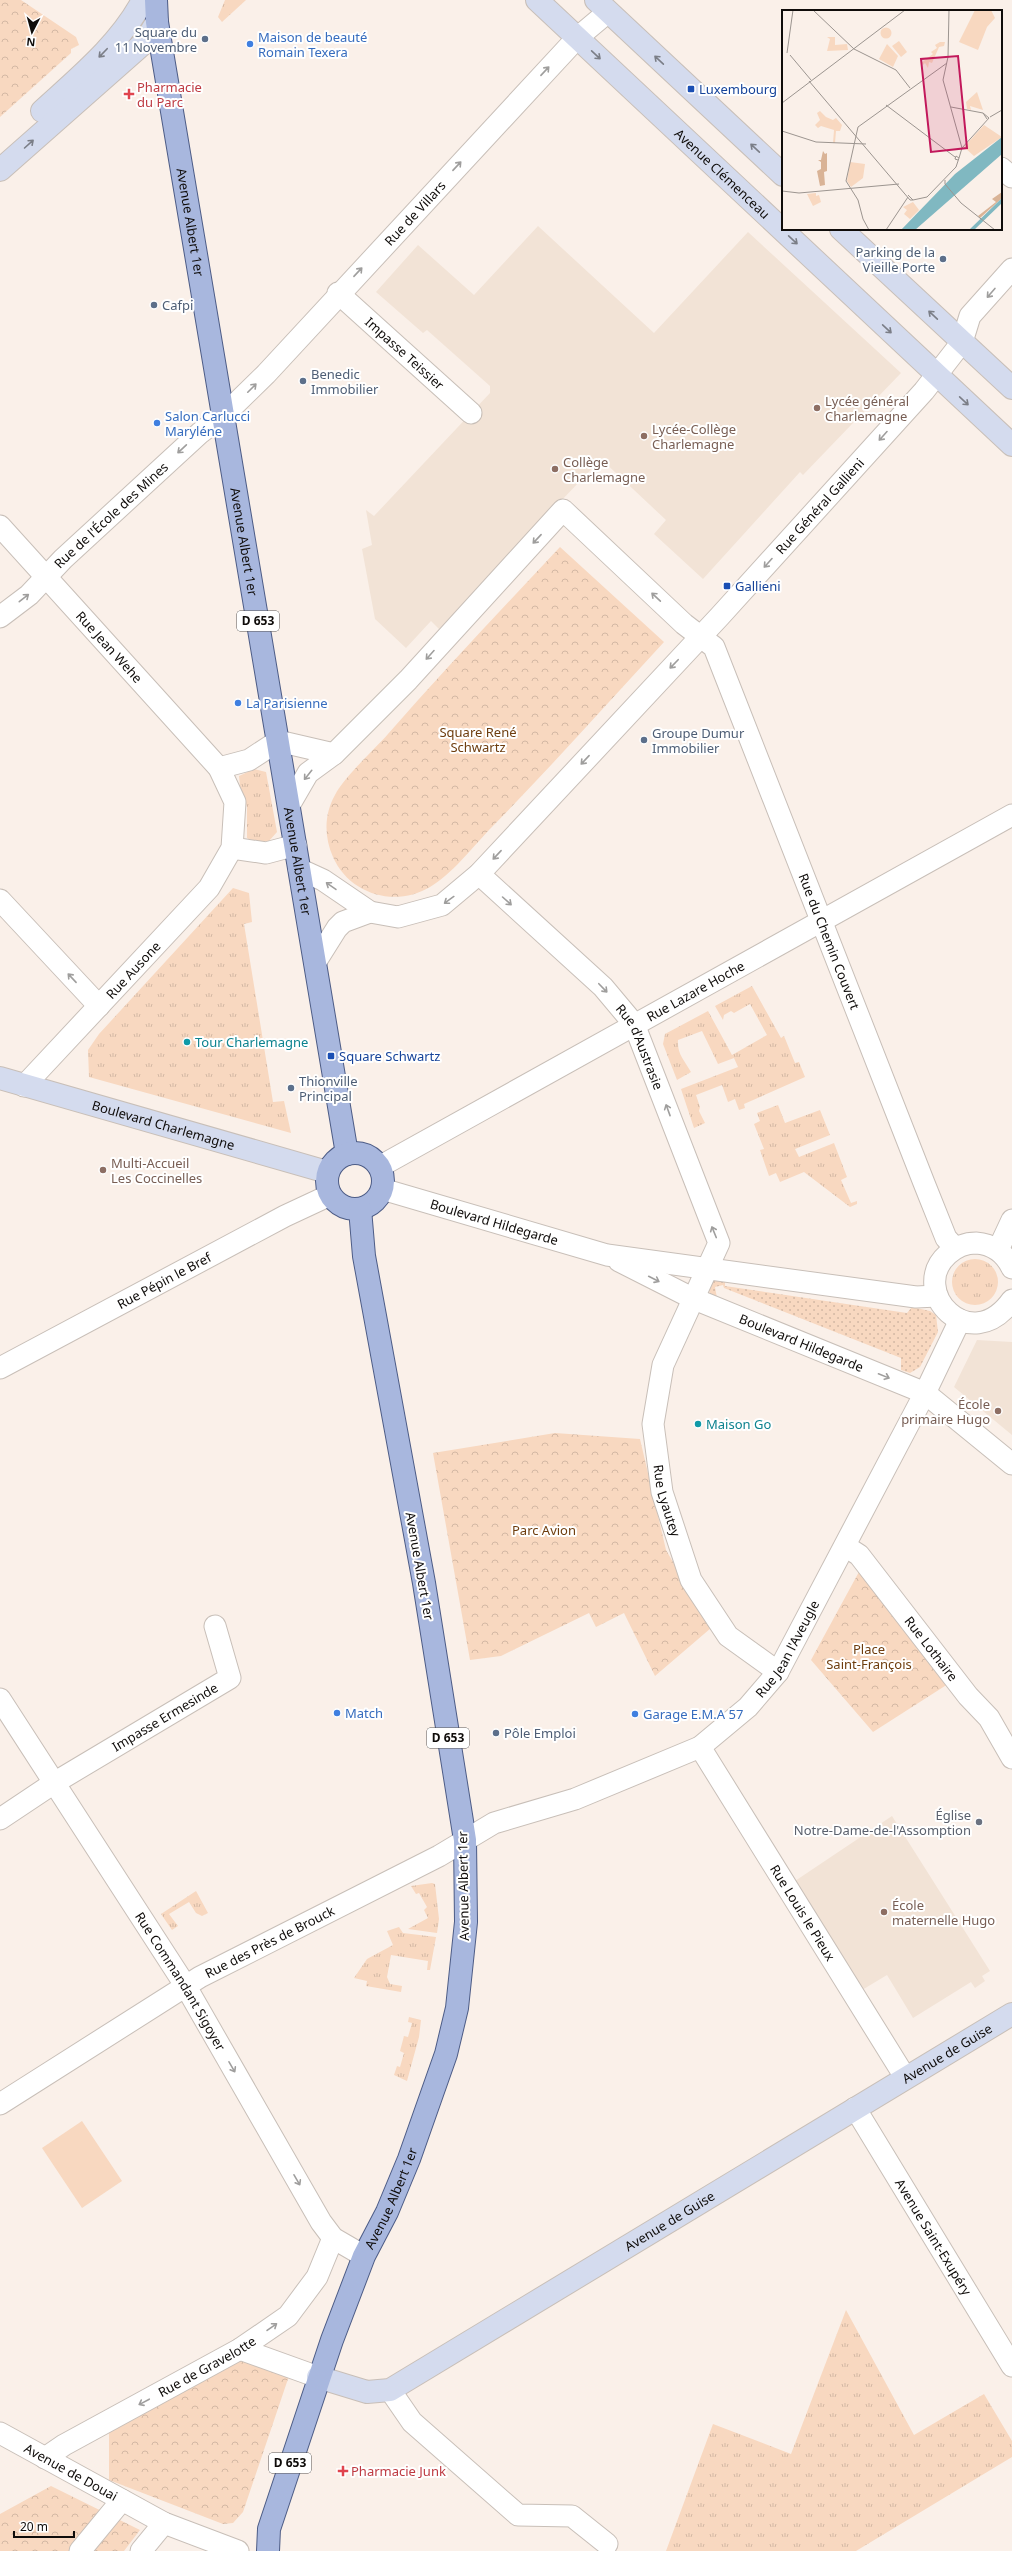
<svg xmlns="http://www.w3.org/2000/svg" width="1012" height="2551" font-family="'Noto Sans',sans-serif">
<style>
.built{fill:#f2e3d6}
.grass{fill:url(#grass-tufts)}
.park{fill:url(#park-crowns)}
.garden{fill:url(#garden-dots)}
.pitch{fill:#f8d8c0}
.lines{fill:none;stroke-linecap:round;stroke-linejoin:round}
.street-casing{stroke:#c8bfb8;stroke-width:23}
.secondary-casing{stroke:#c8bfb8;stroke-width:24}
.primary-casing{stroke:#4d5c86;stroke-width:24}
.street{stroke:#fff;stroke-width:21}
.secondary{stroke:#d4dbee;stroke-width:22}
.primary{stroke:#a8b7de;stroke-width:22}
.oneway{stroke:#7b7e87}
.oneway2{stroke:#9f9e9d}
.service-dot{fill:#5c6f8a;stroke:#fff;stroke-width:1.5}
.shop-dot{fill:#3f7fe0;stroke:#fff;stroke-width:1.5}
.transit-dot{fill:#1a4fb4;stroke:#fff;stroke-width:1.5}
.health-dot{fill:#e0444e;stroke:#fff;stroke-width:1.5}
.education-dot{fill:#8d6e63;stroke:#fff;stroke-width:1.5}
.culture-dot{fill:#0f9aa8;stroke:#fff;stroke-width:1.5}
.worship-dot{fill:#6b7280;stroke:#fff;stroke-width:1.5}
.labels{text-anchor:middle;stroke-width:4;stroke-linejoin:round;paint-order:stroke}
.shield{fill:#fff;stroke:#575554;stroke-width:1}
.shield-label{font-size:12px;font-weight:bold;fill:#0f0c0a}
.service-label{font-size:13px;fill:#4e5e75;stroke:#fff;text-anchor:start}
.shop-label{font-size:13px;fill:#366cbe;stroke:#fff;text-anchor:start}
.health-label{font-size:13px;fill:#be3a42;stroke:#fff;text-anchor:start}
.transit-label{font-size:13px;fill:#164399;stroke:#fff;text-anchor:start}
.street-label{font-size:13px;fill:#0f0c0a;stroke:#fff}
.education-label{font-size:13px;fill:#785e54;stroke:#fff;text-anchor:start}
.park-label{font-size:13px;fill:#6e3d0e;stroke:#fff}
.culture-label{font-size:13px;fill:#0d838f;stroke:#fff;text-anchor:start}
.worship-label{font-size:13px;fill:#5b616d;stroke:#fff;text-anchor:end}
.inset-road{fill:none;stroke:#9c9590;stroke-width:1}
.view{fill:#c2185b;fill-opacity:0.15;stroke:#c2185b;stroke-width:2}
.inset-edge{fill:none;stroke:#0f0c0a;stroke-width:2}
</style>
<defs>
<pattern id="grass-tufts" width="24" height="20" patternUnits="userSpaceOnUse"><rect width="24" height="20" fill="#f8d8c0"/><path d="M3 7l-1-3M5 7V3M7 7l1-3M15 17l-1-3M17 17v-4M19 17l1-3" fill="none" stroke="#d3b8a4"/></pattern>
<pattern id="park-crowns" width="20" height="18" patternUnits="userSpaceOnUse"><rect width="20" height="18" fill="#f8d8c0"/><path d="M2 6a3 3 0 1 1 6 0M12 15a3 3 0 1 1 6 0" fill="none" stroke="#d3b8a4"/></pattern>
<pattern id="garden-dots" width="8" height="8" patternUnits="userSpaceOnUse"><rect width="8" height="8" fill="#f8d8c0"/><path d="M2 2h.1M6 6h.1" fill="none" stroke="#d3b8a4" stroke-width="1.8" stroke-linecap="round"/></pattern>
</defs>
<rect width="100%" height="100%" fill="#faf0e9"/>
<path class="built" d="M538 226 654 333 748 232 901 373 803 475 800 472 703 579 654 534 666 520 601 459 439 629 431 621 406 648 375 619 362 549 372 545 366 510 374 516 490 393V386L427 330 423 333 376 292 418 245 474 295Z
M977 1340 1012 1342V1435L954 1387Z
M892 1816 990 1971 982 1976 985 1981 975 1988 971 1982 913 2018 887 1975 862 1990 795 1881Z"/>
<path class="grass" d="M225 0H246L222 22 218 17Z
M254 769 266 772 277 832 269 841H252L247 838V807L240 786 239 776Z
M233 888 249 893 252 922 244 924 273 1102 284 1101 291 1133 89 1077 88 1050 99 1034Z
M752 986 781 1038 784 1036 795 1063 799 1062 805 1077 744 1104 745 1108 739 1110 735 1099 728 1102 722 1085 696 1095 700 1107 699 1111 705 1123 694 1128 681 1089 738 1067 734 1058 718 1064 702 1031 678 1040C677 1054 684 1060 691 1072L677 1080 663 1044 665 1034 708 1011 732 1055 767 1035 750 1004 734 1013 731 1011 724 1015 723 1020 715 1006Z
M778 1105 785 1123 820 1110 830 1135 795 1149 799 1157 834 1143 847 1177 841 1180 851 1203 857 1201V1204L850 1207 804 1172 780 1182 776 1173 769 1176 760 1150 764 1149 754 1124 760 1121 757 1113Z
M952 1282a23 23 0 1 1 46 0a23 23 0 1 1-46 0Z
M432 1883 435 1884 439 1919 437 1933 408 1929 428 1918 424 1910 427 1907 419 1893 416 1894 411 1886Z
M196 1891 208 1913 202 1916 196 1913 189 1902 169 1914 178 1926 172 1930 161 1914Z
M399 1927 403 1933 436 1937 430 1970H427L428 1961 391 1955 387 1977 390 1984 402 1986 401 1992 366 1986 367 1981 354 1978 367 1959 393 1945 387 1931Z
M409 2017 421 2020 419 2037 407 2081 394 2075 397 2066 400 2067 404 2053 400 2051 404 2036 408 2037 412 2023 408 2022Z
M846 2310 914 2435 984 2394 1012 2441V2457L856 2551H666L713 2424 791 2454Z"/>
<path class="park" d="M0 0H21L76 37 79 45 71 49V53L0 117Z
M560 547 664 642C606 705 549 769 489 830 472 848 451 875 430 887 395 908 349 894 333 857 324 837 324 814 335 795 344 777 374 750 388 734 444 670 502 609 560 547Z
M555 1433 640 1439 666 1550 711 1628 655 1676 624 1613 596 1627 589 1613 501 1656 470 1660 433 1453Z
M860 1570 948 1684 873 1732 811 1660Z
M242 2360 289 2376 243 2512 233 2523 223 2524 109 2480V2430Z
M51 2486 140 2530 124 2551H0V2514Z"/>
<path class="garden" d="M715 1279H725V1286L907 1313 912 1307 930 1311 936 1315 938 1332 920 1367 910 1373 901 1370V1358L724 1288 723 1285 715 1287 717 1298 710 1295 708 1283Z"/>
<path class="pitch" d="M82 2121 122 2181 82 2208 42 2148Z"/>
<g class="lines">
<g class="street-casing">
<g id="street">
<path d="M1001 168 1012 177"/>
<path id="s1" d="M338 293 471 413"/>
<path id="s2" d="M0 526 219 768 235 802 232 848 209 888 24 1086"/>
<path id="s3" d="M0 617 29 595 63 559 200 433 224 415 266 374 577 38 608 12"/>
<path d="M219 768 249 760 278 741 334 754"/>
<path id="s4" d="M290 804 308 773 334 754 408 680 563 510 684 624 714 647 924 1183 946 1238 955 1248"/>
<path d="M232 848 266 853 296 845"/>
<path id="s5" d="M299 869 323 880 370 912 398 917 442 905 479 874 720 616 924 391 962 342 970 316 1012 269"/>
<path id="s6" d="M479 874 603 987 634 1024 719 1243 663 1365 653 1424 662 1492 691 1580 728 1636 778 1672"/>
<path d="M0 900 99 1006"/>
<path d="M315 963 337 928 343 922 370 912"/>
<path id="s7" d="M379 1167 1012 815"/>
<path id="s8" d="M382 1189 607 1255 916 1297 937 1296"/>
<path d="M998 1250 1012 1220"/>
<path id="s9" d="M619 1261 692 1298 925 1393 1012 1464"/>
<path d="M1012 1268C1005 1253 992 1244 976 1243 965 1243 956 1247 948 1254 907 1290 970 1359 1012 1300"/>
<path id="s10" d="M0 1368 285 1216 330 1195"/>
<path id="s11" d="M845 1546 859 1555 968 1696 989 1718 1012 1758"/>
<path id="s12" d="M0 1699 185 1985 321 2222 333 2238 364 2256"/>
<path id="s13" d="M700 1747 905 2077"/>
<path id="s14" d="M0 1819 54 1783 230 1678 215 1626"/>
<path id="s15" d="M0 2104 200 1977 439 1856 494 1823 575 1799 700 1747 748 1707 778 1672 925 1393 960 1320"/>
<path id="s16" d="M855 2108 1012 2366"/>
<path d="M240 2349 318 2377"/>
<path d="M390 2390 412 2422 518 2515 572 2516 607 2544"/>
<path id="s17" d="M0 2433 164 2523 238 2551"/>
<path id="s18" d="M45 2458 64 2445 240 2349 288 2316 317 2277 333 2238"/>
<path d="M80 2551 122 2500"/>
<path d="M141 2551 164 2523"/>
</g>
</g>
<g class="secondary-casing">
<g id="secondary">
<path id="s19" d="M537 0 1012 445"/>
<path d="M596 0 783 175"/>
<path d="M42 111C78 78 120 44 143 0"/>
<path d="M0 170 145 42 157 22"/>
<path d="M841 229 1012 388"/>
<path id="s20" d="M0 1078 327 1172"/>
<path id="s21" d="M318 2377 367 2392 390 2390 1012 2014"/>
</g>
</g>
<g class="primary-casing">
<g id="primary">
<path id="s22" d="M156 0 157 22 347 1154"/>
<circle cx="355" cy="1181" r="28"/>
<path id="s23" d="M268 2551 269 2529 332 2340 364 2256 387 2212 409 2159 446 2054 457 2008 466 1922 465 1840 424 1583 364 1256 360 1209"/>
</g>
</g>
<use href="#street" class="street"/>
<use href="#secondary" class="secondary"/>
<use href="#primary" class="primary"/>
</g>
<defs><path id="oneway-shaft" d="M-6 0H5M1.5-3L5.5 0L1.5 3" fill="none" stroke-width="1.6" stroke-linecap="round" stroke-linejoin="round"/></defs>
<g class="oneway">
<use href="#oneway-shaft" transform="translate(103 53) rotate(134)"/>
<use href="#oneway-shaft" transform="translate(596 55) rotate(43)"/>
<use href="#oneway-shaft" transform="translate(659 60) rotate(-137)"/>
<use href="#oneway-shaft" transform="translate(29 144) rotate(-42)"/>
<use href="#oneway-shaft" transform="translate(755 148) rotate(-137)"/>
<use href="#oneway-shaft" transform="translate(793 240) rotate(43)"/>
<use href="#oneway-shaft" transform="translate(933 315) rotate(-137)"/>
<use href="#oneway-shaft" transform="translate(887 329) rotate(43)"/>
<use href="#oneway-shaft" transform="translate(964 401) rotate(43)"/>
</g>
<g class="oneway2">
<use href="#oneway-shaft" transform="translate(545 71) rotate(-47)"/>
<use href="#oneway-shaft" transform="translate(457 166) rotate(-47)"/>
<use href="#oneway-shaft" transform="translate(358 272) rotate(-47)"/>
<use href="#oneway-shaft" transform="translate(991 293) rotate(131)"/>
<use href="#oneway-shaft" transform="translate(252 388) rotate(-45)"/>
<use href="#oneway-shaft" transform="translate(883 436) rotate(132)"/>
<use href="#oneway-shaft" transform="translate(182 449) rotate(137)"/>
<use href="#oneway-shaft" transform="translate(537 539) rotate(133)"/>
<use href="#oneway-shaft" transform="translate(768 563) rotate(132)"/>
<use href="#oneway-shaft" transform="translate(656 597) rotate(-137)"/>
<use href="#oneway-shaft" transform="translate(24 598) rotate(-38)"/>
<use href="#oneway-shaft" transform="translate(430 655) rotate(132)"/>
<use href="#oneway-shaft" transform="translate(674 664) rotate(134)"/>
<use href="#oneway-shaft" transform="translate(585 760) rotate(133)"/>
<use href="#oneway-shaft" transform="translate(308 775) rotate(129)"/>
<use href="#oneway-shaft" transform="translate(497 855) rotate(133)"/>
<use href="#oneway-shaft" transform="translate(331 886) rotate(-145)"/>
<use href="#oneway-shaft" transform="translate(449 900) rotate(144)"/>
<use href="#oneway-shaft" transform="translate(507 901) rotate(42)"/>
<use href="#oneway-shaft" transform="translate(72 978) rotate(-133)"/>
<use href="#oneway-shaft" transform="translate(603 988) rotate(46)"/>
<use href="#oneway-shaft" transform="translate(668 1110) rotate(-110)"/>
<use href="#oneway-shaft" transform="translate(714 1232) rotate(-112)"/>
<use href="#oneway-shaft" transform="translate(654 1279) rotate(27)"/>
<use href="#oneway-shaft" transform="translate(884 1376) rotate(22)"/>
<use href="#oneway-shaft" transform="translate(232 2067) rotate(60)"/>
<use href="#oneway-shaft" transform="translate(297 2180) rotate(60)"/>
<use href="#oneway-shaft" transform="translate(272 2327) rotate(-35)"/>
<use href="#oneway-shaft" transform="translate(144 2402) rotate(152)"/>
</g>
<g class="service-dot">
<circle cx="205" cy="39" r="4"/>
<circle cx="943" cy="259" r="4"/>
<circle cx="154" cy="305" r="4"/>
<circle cx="303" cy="381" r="4"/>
<circle cx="644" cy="740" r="4"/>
<circle cx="291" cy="1088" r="4"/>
<circle cx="496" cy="1733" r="4"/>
</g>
<g class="shop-dot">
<circle cx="250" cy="44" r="4"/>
<circle cx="157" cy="423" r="4"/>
<circle cx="238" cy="703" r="4"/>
<circle cx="337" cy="1713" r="4"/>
<circle cx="635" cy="1714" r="4"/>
</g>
<g class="transit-dot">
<rect x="687" y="85" width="8" height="8" rx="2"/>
<rect x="723" y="582" width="8" height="8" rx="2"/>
<rect x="327" y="1052" width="8" height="8" rx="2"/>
</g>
<g class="health-dot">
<path d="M127 88h4v4h4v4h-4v4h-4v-4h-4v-4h4z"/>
<path d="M341 2465h4v4h4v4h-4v4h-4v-4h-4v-4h4z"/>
</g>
<g class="education-dot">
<circle cx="817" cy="408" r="4"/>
<circle cx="644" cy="436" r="4"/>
<circle cx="555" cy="469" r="4"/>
<circle cx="103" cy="1170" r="4"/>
<circle cx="998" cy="1411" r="4"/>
<circle cx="884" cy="1912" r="4"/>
</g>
<g class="culture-dot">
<circle cx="187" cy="1042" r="4"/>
<circle cx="698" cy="1424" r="4"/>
</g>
<circle class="worship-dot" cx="979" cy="1822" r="4"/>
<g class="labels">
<g class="shield">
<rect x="237" y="611" width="42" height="20" rx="3"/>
<rect x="427" y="1728" width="42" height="20" rx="3"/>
<rect x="269" y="2453" width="42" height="20" rx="3"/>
</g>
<g class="shield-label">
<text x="258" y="625">D 653</text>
<text x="448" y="1742">D 653</text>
<text x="290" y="2467">D 653</text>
</g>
<g class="service-label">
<text x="197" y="37" text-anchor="end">Square du<tspan x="197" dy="15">11 Novembre</tspan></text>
<text x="935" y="257" text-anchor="end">Parking de la<tspan x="935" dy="15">Vieille Porte</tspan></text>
<text x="162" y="310">Cafpi</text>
<text x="311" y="379">Benedic<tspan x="311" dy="15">Immobilier</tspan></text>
<text x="652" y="738">Groupe Dumur<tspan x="652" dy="15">Immobilier</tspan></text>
<text x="299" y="1086">Thionville<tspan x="299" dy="15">Principal</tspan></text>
<text x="504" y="1738">Pôle Emploi</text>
</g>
<g class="shop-label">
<text x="258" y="42">Maison de beauté<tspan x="258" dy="15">Romain Texera</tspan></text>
<text x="165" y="421">Salon Carlucci<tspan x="165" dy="15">Maryléne</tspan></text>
<text x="246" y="708">La Parisienne</text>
<text x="345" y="1718">Match</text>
<text x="643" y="1719">Garage E.M.A 57</text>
</g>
<g class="health-label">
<text x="137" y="92">Pharmacie<tspan x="137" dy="15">du Parc</tspan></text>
<text x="351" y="2476">Pharmacie Junk</text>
</g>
<g class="transit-label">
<text x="699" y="94">Luxembourg</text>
<text x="735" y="591">Gallieni</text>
<text x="339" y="1061">Square Schwartz</text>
</g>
<g class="street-label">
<text dy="5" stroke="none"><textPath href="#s19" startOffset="254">Avenue Clémenceau</textPath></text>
<text dy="5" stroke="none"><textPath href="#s3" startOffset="580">Rue de Villars</textPath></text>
<text dy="5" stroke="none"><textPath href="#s22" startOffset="225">Avenue Albert 1er</textPath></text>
<text dy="5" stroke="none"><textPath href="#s1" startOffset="90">Impasse Teissier</textPath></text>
<text dy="5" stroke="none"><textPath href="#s5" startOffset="707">Rue Général Gallieni</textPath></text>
<text dy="5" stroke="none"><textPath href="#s3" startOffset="151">Rue de l'École des Mines</textPath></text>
<text dy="5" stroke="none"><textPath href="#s22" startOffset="549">Avenue Albert 1er</textPath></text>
<text dy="5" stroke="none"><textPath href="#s2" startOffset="163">Rue Jean Wehe</textPath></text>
<text dy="5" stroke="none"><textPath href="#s22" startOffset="873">Avenue Albert 1er</textPath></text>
<text dy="5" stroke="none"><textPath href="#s4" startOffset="923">Rue du Chemin Couvert</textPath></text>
<text transform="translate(133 970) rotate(-47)" y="5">Rue Ausone</text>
<text dy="5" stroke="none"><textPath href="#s7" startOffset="362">Rue Lazare Hoche</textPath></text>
<text dy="5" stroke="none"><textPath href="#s6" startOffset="239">Rue d'Austrasie</textPath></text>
<text dy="5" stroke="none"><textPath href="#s20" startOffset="170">Boulevard Charlemagne</textPath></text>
<text dy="5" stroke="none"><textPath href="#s8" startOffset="117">Boulevard Hildegarde</textPath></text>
<text dy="5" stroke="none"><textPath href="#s10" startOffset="186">Rue Pépin le Bref</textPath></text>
<text dy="5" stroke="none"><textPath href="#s9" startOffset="200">Boulevard Hildegarde</textPath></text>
<text dy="5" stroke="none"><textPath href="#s6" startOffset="723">Rue Lyautey</textPath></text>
<text transform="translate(420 1566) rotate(80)" y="5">Avenue Albert 1er</text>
<text dy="5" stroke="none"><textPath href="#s15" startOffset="922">Rue Jean l'Aveugle</textPath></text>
<text dy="5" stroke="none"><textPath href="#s11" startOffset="135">Rue Lothaire</textPath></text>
<text dy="5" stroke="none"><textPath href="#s14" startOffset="194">Impasse Ermesinde</textPath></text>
<text transform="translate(463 1886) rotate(-91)" y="5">Avenue Albert 1er</text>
<text dy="5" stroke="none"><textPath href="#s13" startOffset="195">Rue Louis le Pieux</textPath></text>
<text dy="5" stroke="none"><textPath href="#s15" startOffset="315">Rue des Près de Brouck</textPath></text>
<text dy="5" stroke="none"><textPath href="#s12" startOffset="335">Rue Commandant Sigoyer</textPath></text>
<text dy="5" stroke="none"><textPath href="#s21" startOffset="725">Avenue de Guise</textPath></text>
<text dy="5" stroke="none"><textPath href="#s23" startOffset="375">Avenue Albert 1er</textPath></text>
<text dy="5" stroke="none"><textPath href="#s21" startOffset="401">Avenue de Guise</textPath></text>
<text dy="5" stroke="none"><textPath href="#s16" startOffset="151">Avenue Saint-Exupéry</textPath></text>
<text dy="5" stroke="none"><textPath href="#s18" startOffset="186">Rue de Gravelotte</textPath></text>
<text dy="5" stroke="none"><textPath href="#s17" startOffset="81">Avenue de Douai</textPath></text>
</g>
<g class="education-label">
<text x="825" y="406">Lycée général<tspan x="825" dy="15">Charlemagne</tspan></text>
<text x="652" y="434">Lycée-Collège<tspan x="652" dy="15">Charlemagne</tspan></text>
<text x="563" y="467">Collège<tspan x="563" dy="15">Charlemagne</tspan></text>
<text x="111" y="1168">Multi-Accueil<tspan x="111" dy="15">Les Coccinelles</tspan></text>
<text x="990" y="1409" text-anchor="end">École<tspan x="990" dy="15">primaire Hugo</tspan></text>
<text x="892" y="1910">École<tspan x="892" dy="15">maternelle Hugo</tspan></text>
</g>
<g class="park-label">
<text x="478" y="737">Square René<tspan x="478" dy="15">Schwartz</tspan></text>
<text x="544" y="1535">Parc Avion</text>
<text x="869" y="1654">Place<tspan x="869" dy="15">Saint-François</tspan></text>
</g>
<g class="culture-label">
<text x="195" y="1047">Tour Charlemagne</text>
<text x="706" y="1429">Maison Go</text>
</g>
<g class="worship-label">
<text x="971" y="1820">Église<tspan x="971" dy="15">Notre-Dame-de-l'Assomption</tspan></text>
</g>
</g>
<g transform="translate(782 10)">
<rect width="220" height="220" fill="#faf0e9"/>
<path d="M158 32H163L162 36 157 37 150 53 147 52 146 58 143 53 141 55 139 53 151 44 149 42 155 38 153 35ZM195 82 201 100 188 96 189 100 185 99 184 92Z" fill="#f8d8c0"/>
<path d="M41 141 43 144 45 143V161L42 162 43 175 38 176 35 161 39 159V152L36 150H39ZM220 182 219 189 198 208 196 206 214 192 210 189Z" fill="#d9b396"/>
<path d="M193 0H209L213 8 205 17 196 40 177 32Z" fill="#f8d8c0"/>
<path d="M45 27H53V35L65 34 66 40 45 41 48 29ZM38 101 44 107 51 110 54 108 60 115 58 121H54L53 133H51L52 120 39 116 36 118 33 115 38 110 35 103ZM202 115 220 127 192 146 182 137ZM34 183V186L37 185 39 192 31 196 25 184ZM131 192 137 200 128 209 122 204 125 200 121 197Z" fill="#f8d8c0"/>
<path d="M98.5 23a5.5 5.5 0 1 1 11 0a5.5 5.5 0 1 1-11 0ZM117 31 125 42 119 47 110 36ZM105 34 116 46 111 57 97 49ZM68 152 83 154 81 168 69 177 65 171Z" fill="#f8d8c0"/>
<path d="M220 127V144L133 220H119L173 164ZM220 188V193L192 220H187Z" fill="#80b8c1"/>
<path class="inset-road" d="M31 0 72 39 114 60 128 78M167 0 166 47 161 70 180 138 177 148M5 43 11 0M8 45 29 70M27 71 128 190H131L126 185M0 93 123 0M104 95 173 147M169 97 201 103M208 107 220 100M0 121 34 132 84 134M180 138 207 108 201 103 205 109M163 170V174L179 193 213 220M0 181 17 183 117 174M131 190 145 187 174 157 177 148 174 146 173 149 176 150M81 209 76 190 64 171 76 117 165 53M81 209 87 220M104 220 126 187"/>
<path class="view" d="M176 46 185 138 149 142 139 49Z"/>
<rect width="220" height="220" class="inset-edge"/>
</g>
<g transform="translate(32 32) rotate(186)" stroke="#ffffff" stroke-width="3" paint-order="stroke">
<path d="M0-3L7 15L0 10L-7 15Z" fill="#0f0c0a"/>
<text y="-6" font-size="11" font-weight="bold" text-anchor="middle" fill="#0f0c0a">N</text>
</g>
<path d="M14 2531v6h60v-6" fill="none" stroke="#0f0c0a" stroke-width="2"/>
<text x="20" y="2531" font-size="12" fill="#0f0c0a" stroke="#ffffff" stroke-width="3" paint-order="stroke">20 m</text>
</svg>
